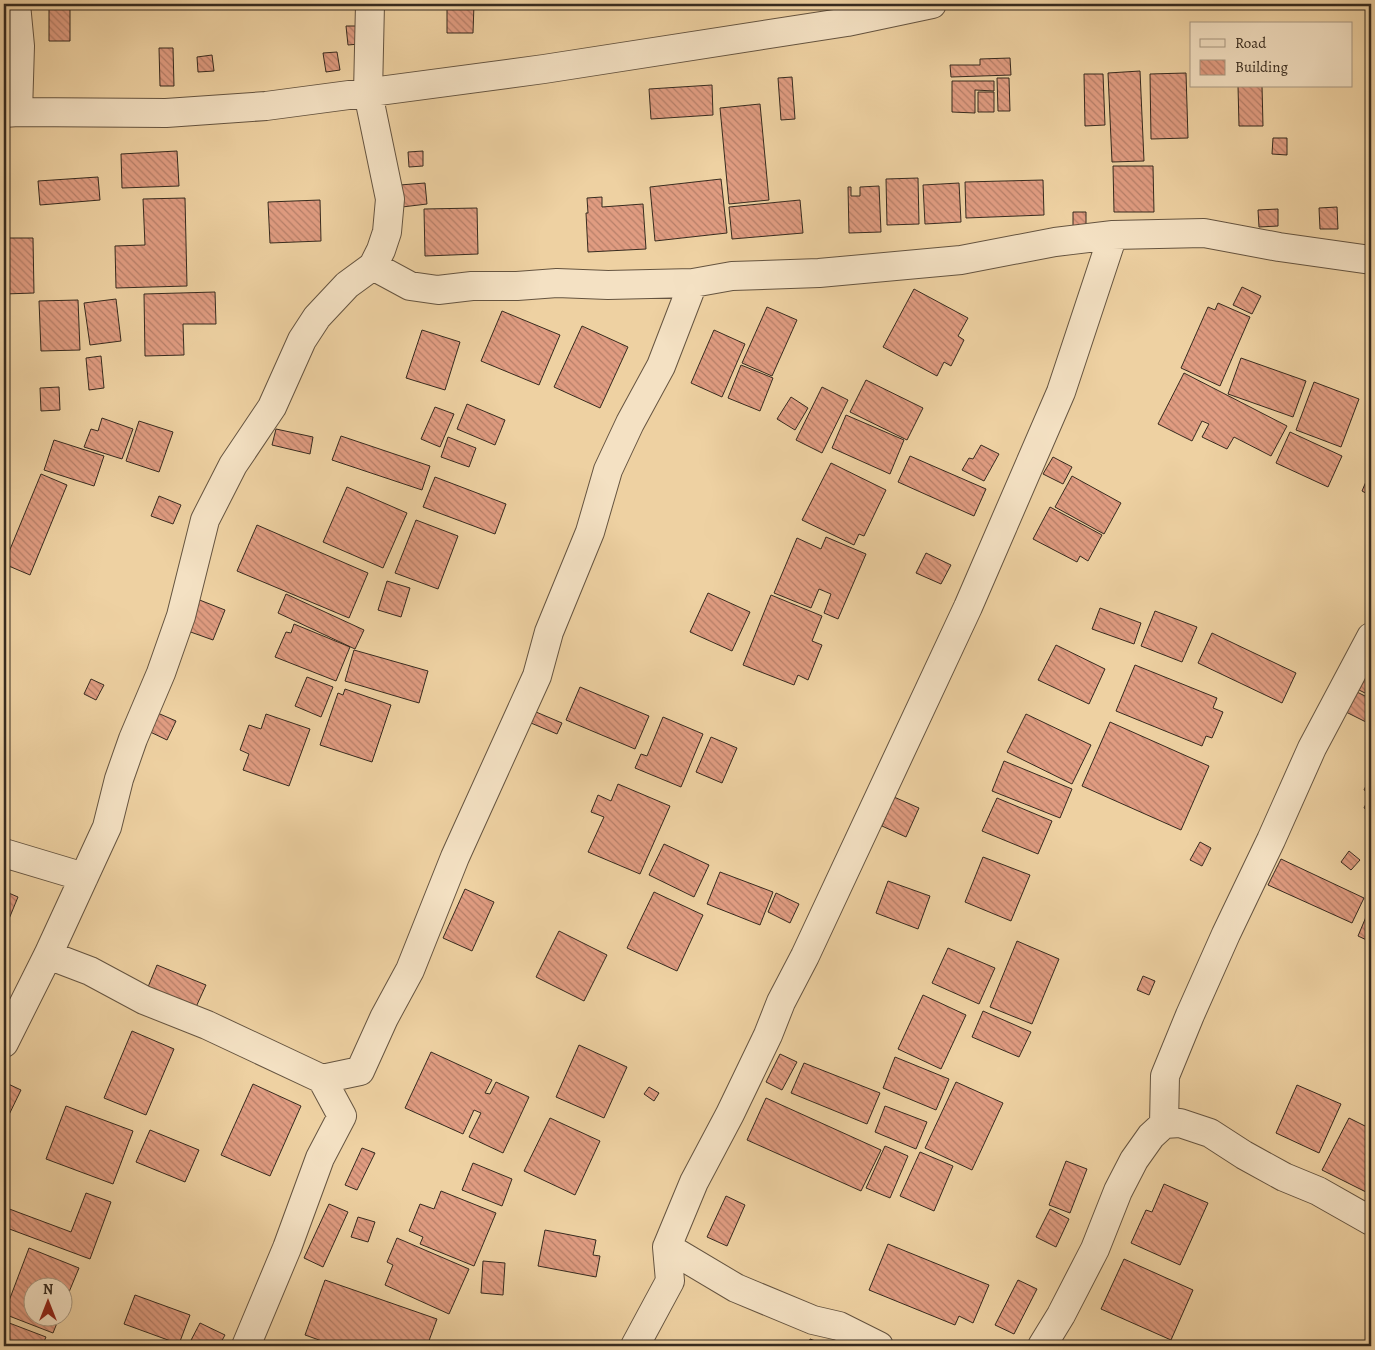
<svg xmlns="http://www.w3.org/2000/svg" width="1375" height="1350" font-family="Alegreya,serif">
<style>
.building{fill:url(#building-back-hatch);stroke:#372b1f}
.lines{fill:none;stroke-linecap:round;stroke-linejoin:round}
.minor-casing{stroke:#655440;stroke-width:30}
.minor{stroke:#f4e1c3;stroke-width:28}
</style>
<defs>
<pattern id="building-back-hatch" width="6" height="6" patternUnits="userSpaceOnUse" patternTransform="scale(1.25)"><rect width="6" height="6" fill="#e09c81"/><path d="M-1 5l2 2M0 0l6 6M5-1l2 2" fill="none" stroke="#b67f69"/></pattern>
</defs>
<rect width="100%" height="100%" fill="#eed1a2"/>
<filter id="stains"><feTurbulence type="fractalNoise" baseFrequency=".004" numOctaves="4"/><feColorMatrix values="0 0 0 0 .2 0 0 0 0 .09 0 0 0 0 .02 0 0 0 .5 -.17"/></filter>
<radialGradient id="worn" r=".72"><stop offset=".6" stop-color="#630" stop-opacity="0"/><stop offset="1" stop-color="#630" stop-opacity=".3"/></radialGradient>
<path class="building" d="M49 4H70V41H49Z
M447 4H474L473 33H447Z
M346 26H358L359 44 348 45Z
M159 48H173L174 86H160Z
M337 52 340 70 326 72 323 53Z
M212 55 214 71 198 72 197 57Z
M1010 58 1011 75 951 77 950 65H980V59Z
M1140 71 1144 161 1112 162 1108 73Z
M1186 73 1188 138 1151 139 1150 74Z
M1084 74H1103L1105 125 1085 126Z
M792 77 795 119 781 120 778 78Z
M997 78H1009L1010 111H998Z
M952 81H994V91L975 90V113L952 112Z
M712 85 713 115 651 119 649 89Z
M1238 86H1262L1263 126H1239Z
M978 92H994V112H978Z
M760 104 769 200 729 204 720 108Z
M1273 138H1287V155L1272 154Z
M177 151 179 186 122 188 121 154Z
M423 151V166L409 167 408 152Z
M1113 166H1153L1154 212H1114Z
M98 177 100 200 40 205 38 181Z
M918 178 919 224 887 225 886 179Z
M721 179 727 233 655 241 650 187Z
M1043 180 1044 215 966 218 965 182Z
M425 183 427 204 402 207 400 185Z
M959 183 961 222 925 224 923 185Z
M879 186 881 232 849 233 848 187H851V196H860V187Z
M602 197V207L643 204 646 249 588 252 586 213H588L587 198Z
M185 198 187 286 116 288 115 246 145 245 143 199Z
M320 200 321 241 270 243 268 202Z
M800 200 803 233 732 239 729 207Z
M1337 207 1338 229H1320L1319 208Z
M477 208 478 254 425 256 424 209Z
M1278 209V226L1259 227 1258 210Z
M1073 212H1086V233H1073Z
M4 238H33L34 293 4 294Z
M1242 287 1261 296 1252 314 1233 305Z
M914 289 968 318 958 336 964 340 951 366 944 362 937 376 883 347Z
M215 292 216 324H183L184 355 145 356 144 294Z
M116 299 121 341 90 345 84 303Z
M78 300 80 350 41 351 39 301Z
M1218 303 1250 317 1220 386 1181 368 1208 307 1215 310Z
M767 307 797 320 772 376 742 363Z
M502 311 560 335 539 385 481 361Z
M582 326 628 347 600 408 554 387Z
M422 330 460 342 445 390 406 378Z
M714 330 745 344 722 397 691 383Z
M101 356 104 388 89 390 86 358Z
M1241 358 1306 381 1293 417 1228 394Z
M741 365 773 378 760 411 728 398Z
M1184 373 1287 426 1271 456 1234 437 1227 449 1202 437 1209 424 1202 421 1192 441 1158 424Z
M866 380 923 408 907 440 850 412Z
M1314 382 1359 399 1341 447 1296 430Z
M59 387 60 410 41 411 40 388Z
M822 387 848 400 822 453 796 440Z
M791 397 808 408 795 430 777 419Z
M467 404 505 420 495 445 457 429Z
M435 407 454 414 440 447 421 439Z
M846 415 904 440 890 474 832 448Z
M102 418 133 429 122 459 84 447 91 429 98 431Z
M139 421 173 432 159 472 126 461Z
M276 429 313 437 310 454 272 445Z
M1290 432 1342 456 1328 487 1276 463Z
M341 436 430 466 422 490 332 460Z
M448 437 476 448 469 467 441 457Z
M54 440 104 456 94 486 44 470Z
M981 445 999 454 984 481 962 470 969 458 973 459Z
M910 456 986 489 974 516 898 482Z
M1053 457 1072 467 1063 484 1043 474Z
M831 463 886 490 864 536 859 534 854 545 802 520Z
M1371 470V496L1362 491Z
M41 474 67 485 30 575 4 564Z
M1072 476 1121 503 1104 534 1055 507Z
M435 477 506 504 495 534 423 507Z
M347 487 407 513 383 568 323 542Z
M159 496 181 505 173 524 151 516Z
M1050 507 1102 535 1088 561 1080 556 1077 562 1033 539Z
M416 520 458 536 438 589 395 573Z
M257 525 368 573 349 618 237 571Z
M826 537 866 554 838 619 824 613 831 594 819 589 811 608 774 593 797 538 821 549Z
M926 553 951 565 941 584 916 573Z
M387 581 410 588 401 617 378 610Z
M708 593 750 612 732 651 690 632Z
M286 594 364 630 355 649 278 613Z
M771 595 822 616 812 641 822 645 808 680 798 675 794 685 743 665Z
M197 599 225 610 213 640 185 630Z
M1100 608 1141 623 1134 644 1092 629Z
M1155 611 1197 627 1182 662 1141 646Z
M294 624 350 647 336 681 275 657 286 632 291 633Z
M1212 633 1296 673 1282 703 1198 663Z
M1056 645 1105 669 1089 704 1038 680Z
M354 650 428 671 419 703 345 681Z
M1135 665 1217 698 1213 708 1223 712 1212 738 1206 736 1202 746 1116 711Z
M1371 665V696L1359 690Z
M307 677 333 687 321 717 295 706Z
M91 679 104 685 96 700 84 694Z
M580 687 649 716 635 749 566 720Z
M345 689 391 705 372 762 320 745 338 693 343 695Z
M1357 692 1371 699V721L1370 724 1346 712Z
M153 711 176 721 167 740 144 729Z
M536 712 562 723 557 734 531 723Z
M266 714 310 729 289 786 243 770 249 754 240 750 249 725 261 729Z
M1026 714 1091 745 1072 784 1007 752Z
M663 717 703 734 681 787 635 768 641 754 647 756Z
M1110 722 1209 766 1181 830 1082 786Z
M711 737 737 748 722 783 696 772Z
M1004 761 1072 789 1060 818 992 791Z
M1371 775V812L1364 808 1371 793 1364 790Z
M618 784 670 806 640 874 588 852 604 817 591 812 598 795 611 801Z
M894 797 919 808 906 837 882 826Z
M997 798 1052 821 1038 854 982 831Z
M1200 842 1211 848 1202 866 1190 860Z
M664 844 709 865 694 897 649 875Z
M1349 851 1360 860 1351 870 1341 862Z
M983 857 1030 875 1011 921 965 902Z
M1281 859 1364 898 1352 923 1268 885Z
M720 872 773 892 760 925 707 904Z
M888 881 930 896 918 929 876 913Z
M465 889 494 902 472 951 443 938Z
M4 891 18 897 4 931Z
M654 892 703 915 677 971 627 948Z
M776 893 799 904 790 923 768 912Z
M1371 905V942L1358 936Z
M559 931 607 955 584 1001 536 977Z
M1017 941 1059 959 1032 1024 990 1007Z
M948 948 995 968 979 1004 932 983Z
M157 965 206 985 196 1007 148 987Z
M1143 976 1155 981 1149 995 1137 990Z
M923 995 966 1015 941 1069 898 1049Z
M983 1011 1031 1032 1019 1057 972 1037Z
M132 1031 174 1049 146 1115 104 1098Z
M579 1045 627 1067 604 1118 556 1097Z
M431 1052 492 1080 485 1093 490 1094 496 1082 529 1097 503 1153 469 1137 481 1113 474 1110 463 1134 405 1108Z
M780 1054 797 1062 782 1090 766 1082Z
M895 1057 949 1079 936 1110 883 1088Z
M804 1063 880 1093 867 1124 791 1093Z
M4 1082 21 1090 4 1125Z
M956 1082 1003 1103 972 1170 925 1148Z
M253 1084 301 1106 270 1176 221 1155Z
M1297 1085 1341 1104 1319 1153 1276 1133Z
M649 1087 659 1093 654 1101 644 1094Z
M766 1098 881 1150 861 1191 747 1140Z
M66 1106 133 1131 113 1184 46 1159Z
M885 1106 927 1122 916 1149 875 1132Z
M550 1118 600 1141 575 1195 524 1171Z
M1349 1118 1371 1129 1370 1194 1322 1170Z
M150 1130 199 1150 185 1182 136 1162Z
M885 1146 908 1156 890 1198 866 1188Z
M362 1148 375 1153 357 1190 345 1185Z
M920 1152 953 1166 934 1211 900 1196Z
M1066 1161 1087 1169 1070 1213 1049 1205Z
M473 1163 512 1179 502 1206 462 1190Z
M1164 1184 1208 1203 1180 1265 1131 1243 1146 1210 1152 1212Z
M441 1191 496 1213 474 1266 420 1244 423 1237 409 1231 420 1204 434 1209Z
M86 1193 111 1202 90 1259 4 1227V1207L71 1232Z
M726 1196 745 1205 727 1246 707 1237Z
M329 1204 348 1212 323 1267 304 1258Z
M1050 1209 1069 1219 1056 1247 1036 1237Z
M358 1217 375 1222 368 1242 351 1237Z
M545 1230 596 1240 593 1255 600 1256 596 1277 538 1266Z
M397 1238 469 1269 449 1314 385 1285 393 1265 387 1262Z
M888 1244 989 1285 973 1323 959 1316 955 1325 869 1290Z
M29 1248 79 1268 62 1309V1288H32V1318H59L53 1333 4 1314Z
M1124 1259 1193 1290 1171 1340 1101 1309Z
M483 1261 505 1263 503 1295 481 1293Z
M325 1280 437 1319 427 1346H336L305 1335Z
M1018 1280 1037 1289 1014 1334 995 1325Z
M135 1295 190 1315 179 1344 124 1324Z
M4 1321 46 1337 42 1346H4Z
M200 1323 225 1335 219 1346H188Z
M810 1339 829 1346H808Z"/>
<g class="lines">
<g class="minor-casing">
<path id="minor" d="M16 4 20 46 18 112
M4 113 18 112 166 113 266 106 544 69 847 22 932 4
M373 266 410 286 438 290 472 286H517L557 283 608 285 693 283 732 276 819 273 961 260 1055 242 1113 235 1204 233 1279 247 1371 260
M4 853 84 877
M48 955 90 971 144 1000 207 1025 322 1079 360 1071 384 1018 410 970 455 857 537 676 549 632 590 532 608 470 630 423 661 366 693 283
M4 1043 48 955 107 827 119 779 133 739 161 673 181 616 205 520 233 465 272 407 302 340 317 317 347 285 373 266 381 250 387 232 390 199 368 93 370 4
M1164 1124 1165 1076 1190 1015 1226 934 1271 840 1312 748 1371 637
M667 1247 694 1182 730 1114 768 1035 781 1002 805 956 968 607 1061 392 1113 235
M246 1346 287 1248 320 1158 342 1116 322 1079
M635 1346 670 1281 667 1247 736 1288 813 1320 839 1326 879 1346
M1042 1346 1061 1315 1095 1249 1118 1191 1134 1160 1151 1136 1164 1124 1180 1123 1210 1133 1244 1155 1284 1177 1318 1191 1371 1221"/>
</g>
<use href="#minor" class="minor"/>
</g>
<rect width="1375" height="1350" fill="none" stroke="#eed1a2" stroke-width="20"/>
<rect x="5" y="5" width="1365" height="1340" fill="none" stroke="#372b1f" stroke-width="2.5"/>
<rect x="10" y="10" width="1355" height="1330" fill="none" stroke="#372b1f"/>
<rect x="1190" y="22" width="162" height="65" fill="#f4e1c3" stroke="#a89881"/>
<rect x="1200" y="39" width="25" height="8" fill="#f4e1c3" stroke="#a89881"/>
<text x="1235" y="48" font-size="15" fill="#372b1f">Road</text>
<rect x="1200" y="60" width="25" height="15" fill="url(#building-back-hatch)" stroke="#a89881"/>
<text x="1235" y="72" font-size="15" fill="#372b1f">Building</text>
<g transform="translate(48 1302)"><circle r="24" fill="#f4e1c3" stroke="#a89881"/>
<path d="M0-4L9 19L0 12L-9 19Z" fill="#8f2418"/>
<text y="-8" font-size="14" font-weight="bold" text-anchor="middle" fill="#372b1f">N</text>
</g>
<rect width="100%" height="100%" filter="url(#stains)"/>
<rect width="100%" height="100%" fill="url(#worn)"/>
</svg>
